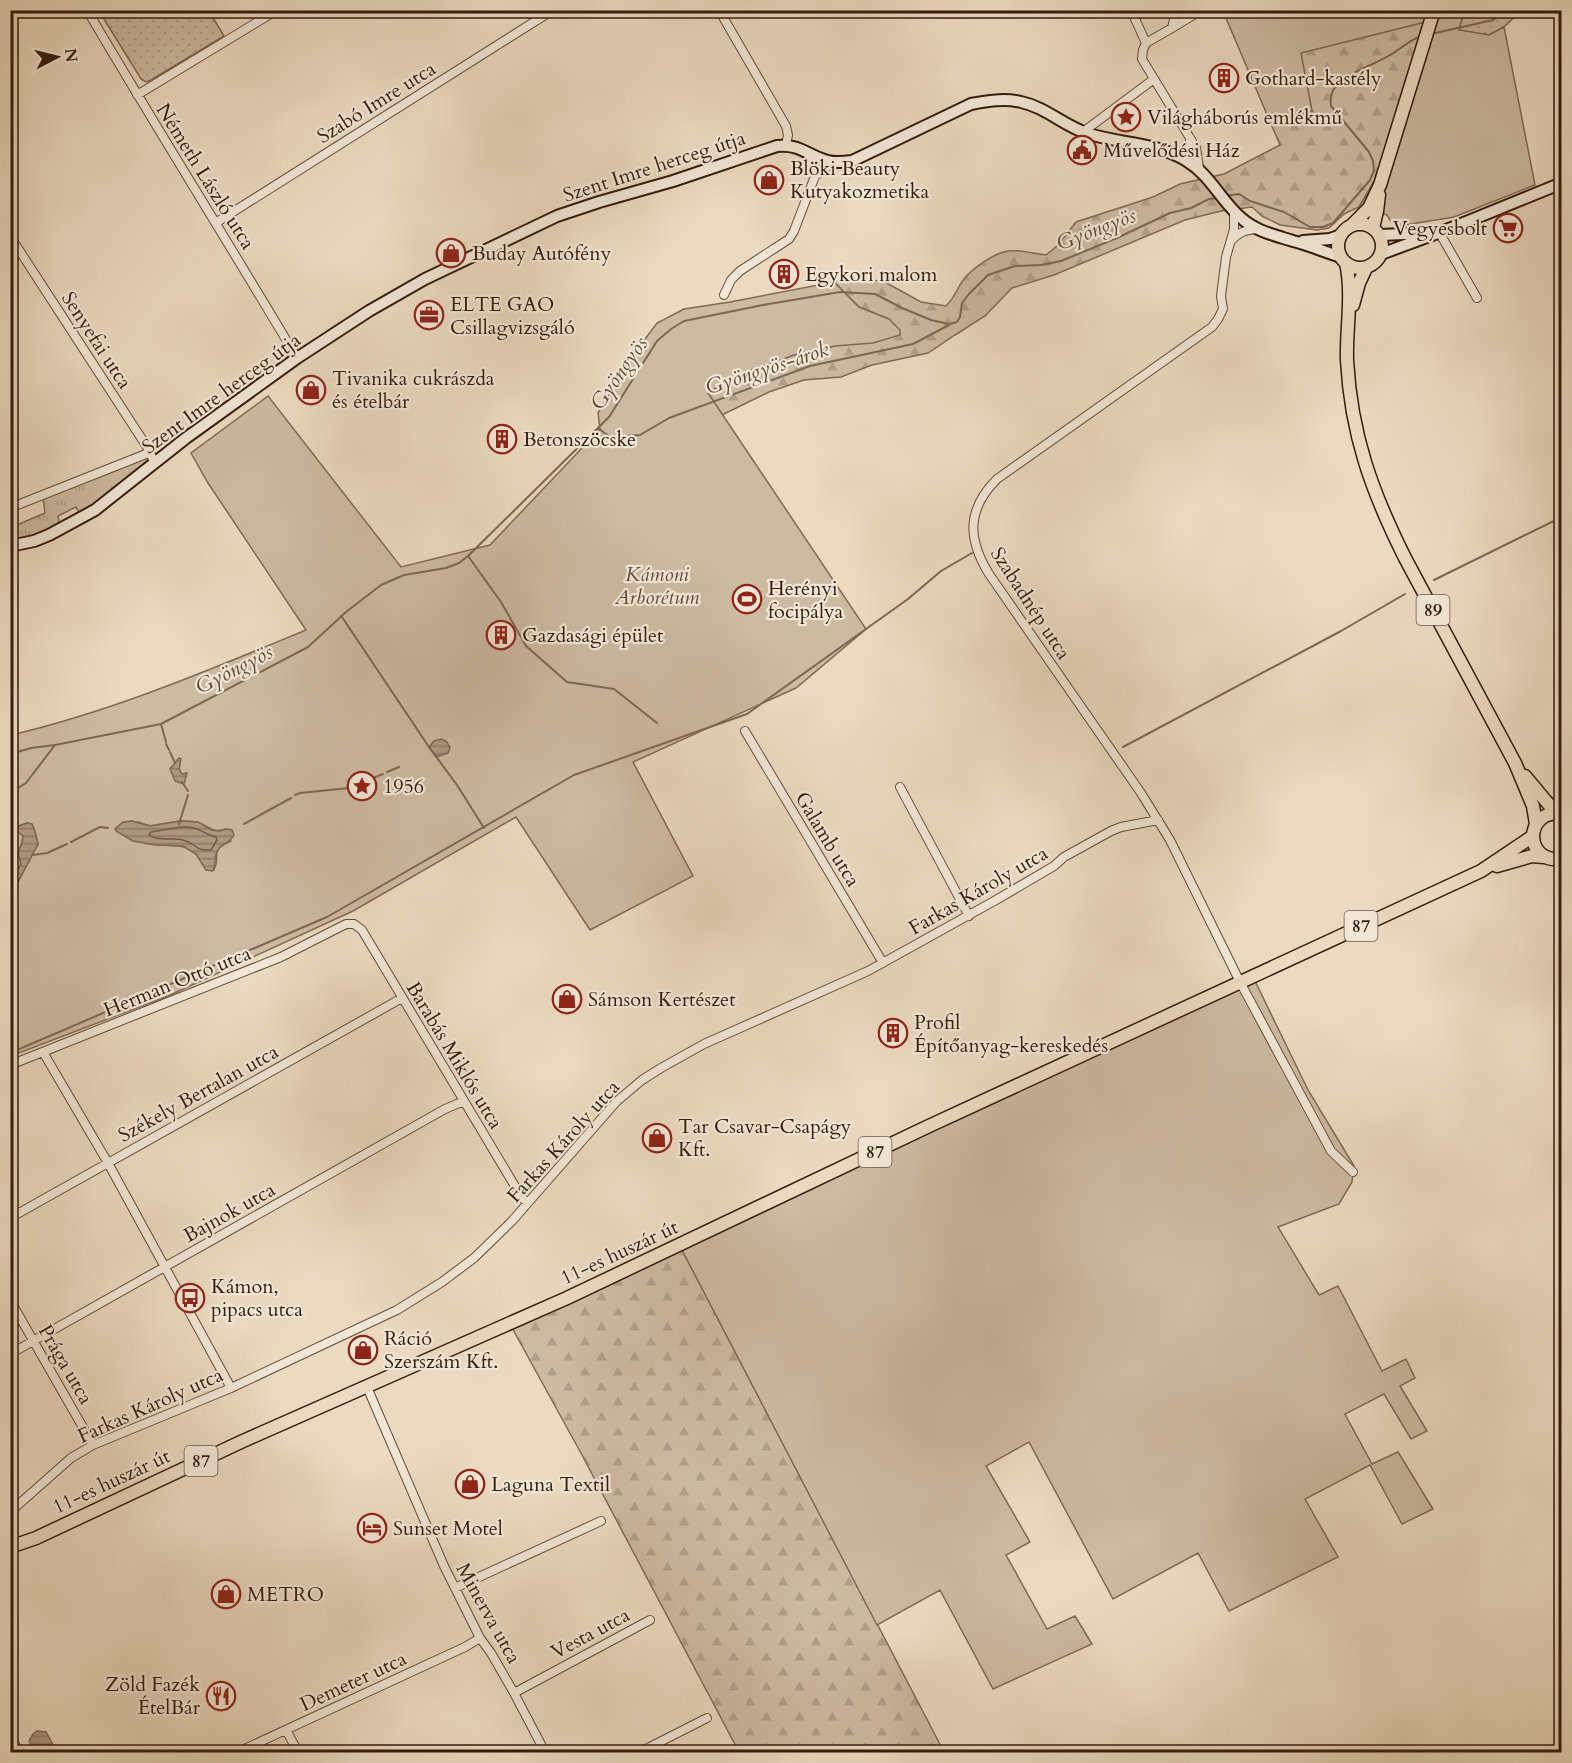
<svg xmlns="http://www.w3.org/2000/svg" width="1572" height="1763" font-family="Cardo,serif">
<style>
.grass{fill:url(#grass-dots);stroke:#806a56;stroke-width:1.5}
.forest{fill:url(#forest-firs);stroke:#806a56;stroke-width:1.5}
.park{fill:url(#park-tufts);stroke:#806a56;stroke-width:1.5}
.garden{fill:#ccbaa2;stroke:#806a56;stroke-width:1.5;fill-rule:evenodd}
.water{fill:url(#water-rules);stroke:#7d6753;stroke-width:1.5}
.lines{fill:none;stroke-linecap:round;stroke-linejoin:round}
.shore{stroke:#705a46;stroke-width:1.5}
.stream{stroke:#7d6753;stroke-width:2}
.street-casing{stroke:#624b38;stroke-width:10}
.secondary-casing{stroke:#341b0a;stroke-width:14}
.primary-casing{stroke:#341b0a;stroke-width:15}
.street{stroke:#f2e7d7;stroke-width:8}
.secondary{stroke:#f2e7d7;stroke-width:10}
.primary{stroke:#ebdac1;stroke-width:12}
.labels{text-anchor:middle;stroke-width:4.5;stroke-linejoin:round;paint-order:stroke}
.shield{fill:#f2e7d7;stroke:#6d5848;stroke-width:1.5}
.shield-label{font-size:18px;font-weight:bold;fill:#341b0a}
.poi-label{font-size:20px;fill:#341b0a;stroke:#f2e7d7;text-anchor:start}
.street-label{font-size:20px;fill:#341b0a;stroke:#f2e7d7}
.park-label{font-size:20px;font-style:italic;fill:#624b38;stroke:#f2e7d7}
.water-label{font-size:21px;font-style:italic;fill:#5e4734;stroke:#f2e7d7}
</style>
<defs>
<pattern id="grass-dots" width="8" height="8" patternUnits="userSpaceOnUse" patternTransform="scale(1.5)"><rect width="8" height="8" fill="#ccbaa2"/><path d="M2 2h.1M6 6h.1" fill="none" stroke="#b09f8a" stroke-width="1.8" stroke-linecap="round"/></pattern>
<pattern id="forest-firs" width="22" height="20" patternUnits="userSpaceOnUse" patternTransform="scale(1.5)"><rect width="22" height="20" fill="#ccbaa2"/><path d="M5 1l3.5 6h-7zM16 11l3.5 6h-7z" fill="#b09f8a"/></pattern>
<pattern id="park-tufts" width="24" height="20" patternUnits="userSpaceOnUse" patternTransform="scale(1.5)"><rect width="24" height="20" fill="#ccbaa2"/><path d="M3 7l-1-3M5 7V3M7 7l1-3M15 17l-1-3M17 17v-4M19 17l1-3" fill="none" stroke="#b09f8a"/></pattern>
<pattern id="water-rules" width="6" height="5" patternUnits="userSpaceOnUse" patternTransform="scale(1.5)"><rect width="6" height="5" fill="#ad9983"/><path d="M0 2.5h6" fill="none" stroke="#8e7c69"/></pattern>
</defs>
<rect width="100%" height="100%" fill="#ebdac1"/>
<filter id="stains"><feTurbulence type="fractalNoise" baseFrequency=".00333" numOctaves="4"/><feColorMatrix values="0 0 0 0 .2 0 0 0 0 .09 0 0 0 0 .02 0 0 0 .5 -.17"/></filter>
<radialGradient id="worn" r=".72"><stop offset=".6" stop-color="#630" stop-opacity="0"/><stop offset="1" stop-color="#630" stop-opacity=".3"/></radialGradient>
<path class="grass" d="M99 11H209L224 36 151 80 146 82 141 79Z
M1464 11H1521L1504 27 1489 35 1459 30Z"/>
<path class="forest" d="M1425 22 1375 180 1359 207 1344 214 1329 228 1317 230 1280 225 1262 216 1252 207 1221 211 1185 220 1054 275 1012 288 985 316 955 335 928 353 872 365 841 377 804 380 769 392 722 415 708 393 737 375 800 353 835 346 889 319 859 307 834 282 847 279 883 281 921 302 946 306C957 295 956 289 964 279 973 268 994 253 1008 251 1018 249 1035 254 1046 255L1058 245 1076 222 1153 197 1180 184 1224 174 1280 145 1271 124 1312 111 1300 53Z
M682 1250 944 1752H739L582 1455 511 1326 597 1291Z"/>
<path class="park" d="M146 454 152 461 80 515 76 507 58 516 60 526 28 539 11 541 10 528 45 513 43 497Z"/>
<path class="garden" d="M1223 11H1464L1459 30 1489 35 1504 27 1535 185 1454 217 1399 226 1391 222 1387 215 1359 207 1375 180 1425 22 1301 53 1312 111 1271 124Z
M834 282 859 307 889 319 900 330V335L873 343 835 346 800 353 737 375 708 393 866 629 796 688 633 762 693 876 590 930 516 817 353 911 168 996 11 1056V895L38 844 27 823 11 829V735C113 711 209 670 306 630L208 483 191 453 268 396 401 567 490 545 600 429 598 413 627 363 657 323 684 309 730 302ZM180 821C185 821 191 821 196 822 209 825 211 834 226 829L231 841C207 852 222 855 214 870H207C203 866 200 858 196 854 184 841 164 848 149 843L138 822 150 826Z
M18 832 23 836 22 843 18 852 21 864 17 871 11 873V833Z
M1255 981 1308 1090 1354 1166 1352 1182 1339 1204 1278 1227 1319 1295 1338 1286 1382 1371 1406 1359 1415 1378 1400 1386 1427 1431 1411 1439 1384 1394 1345 1414 1372 1464 1398 1452 1433 1509 1402 1524 1370 1465 1305 1499 1338 1557 1229 1611 1198 1553 1113 1599 1029 1442 986 1466 1030 1542 1006 1555 1047 1629 1075 1616 1092 1644 993 1689 940 1590 877 1625 682 1250 841 1171Z"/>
<path class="water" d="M441 739 446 741 450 747 448 753 436 757 429 747 434 741Z
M179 758 181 759 179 769 182 774 187 773 184 784 175 781 170 769Z
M132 821 150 826 180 821 198 822 212 830 219 831 226 829 232 830 234 835C230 843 222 843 218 850 213 857 217 863 213 871L206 870 196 854 183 846 155 845 133 841 116 831 115 829 123 822Z
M27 823 32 824 35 831 38 844 11 895V873L17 871 21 864 18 852 22 843 23 836 18 832 11 833V829Z
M37 1731 46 1732 57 1752H35L29 1741 33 1734Z"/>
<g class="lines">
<path class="shore" d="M181 827C200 826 200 833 216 837L217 840 211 850C194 851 196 843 183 840 172 837 159 842 149 835L151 832Z"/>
<path class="stream" d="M1431 34 1493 20 1507 10
M1225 196 1239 194 1250 201 1284 212 1310 227H1323L1333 223 1370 180 1374 170 1373 161 1369 152 1331 106C1330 98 1331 91 1337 85 1351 71 1374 65 1390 55 1401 49 1410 39 1422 36
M598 428 610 437 640 435 669 418 810 366 913 344 949 325
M468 556 501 602 526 646 567 682 614 689 657 723
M1434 580 1562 517
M342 617 429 747 457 785 484 828
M161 724 166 742
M166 744 169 750
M1123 747 1341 631 1405 594
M170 752 175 763
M10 754 31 748 55 745 161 724 308 647 346 612 381 585 404 575 446 568 459 563 468 556 609 417 657 341 671 329 684 321 763 305 840 292 875 294 902 308 931 320 949 324 957 322 960 317 962 303 969 294 988 275 1015 266 1041 265 1061 261 1117 238 1170 213 1191 208 1209 199 1217 198
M387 772 399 767
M182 782 188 791
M358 784 383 774
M10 793 26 783 55 745
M295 795 300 793 349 788 354 786
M179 824 188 795
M244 824 291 798
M71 842 100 827 108 828
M33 855 47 853 67 844
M10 1053 327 917 574 775 747 714 908 599 941 571 972 553"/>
<g class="street-casing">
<path id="street" d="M87 10C156 127 228 242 297 358
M719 10 786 126 788 135 786 145
M1131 10 1146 43
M1172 28 1198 12 1204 10
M1146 43 1143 50 1142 59 1196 148 1199 168
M1146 43 1172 28 1176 10
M137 95 277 10
M1083 132 1154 79
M1173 153 1184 152 1190 148V138
M813 155 812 164 815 176
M1234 211V229L1226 257 1221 296 1223 309 1218 319 1212 327 997 479C967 509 967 538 989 574L1141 793 1170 840 1240 982 1331 1151 1353 1172
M217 222 553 10
M1439 232 1477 298
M10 236 149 450 154 462
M1231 241C1239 232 1245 230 1257 229
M724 295 731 280 740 271 789 239 794 231 815 176 833 162
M10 508 146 454 149 450
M745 731 883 963
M900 787 969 916
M43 1052 108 1163 231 1388
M10 1065 281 957 346 924H354L362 930 522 1198 528 1203
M10 1218 402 998
M10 1300 93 1445
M10 1354 445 1109 464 1101
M367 1387 444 1566 480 1638 491 1653 514 1693 545 1752
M10 1512 71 1458 93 1445 231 1388 397 1310 442 1282 474 1258 512 1221 616 1102 642 1080 661 1068 704 1044 868 971 996 900 1054 866 1064 857 1111 831 1121 827 1158 820
M455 1588 601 1521
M514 1693 650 1620
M286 1730 298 1752
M10 1735 19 1752
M238 1752 465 1647 480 1638
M640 1752 707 1718"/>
</g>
<g class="secondary-casing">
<path id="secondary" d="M1380 235 1427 233
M1303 241 1330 239 1341 235
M1381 254 1454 227 1562 183
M10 546 34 541 49 535 95 510 186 438 297 358 369 311 425 279 557 216 599 202 673 181 777 146C802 144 807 156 828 161 836 163 844 162 852 161L971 104C987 101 1004 98 1021 102 1045 107 1063 125 1086 133 1119 144 1157 142 1187 161 1210 175 1220 199 1240 217 1255 231 1274 235 1293 241 1309 245 1325 252 1341 257"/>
</g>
<g class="primary-casing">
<path id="primary" d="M1338 246a22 22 0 1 1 44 0a22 22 0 1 1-44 0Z
M1351 226 1369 208 1380 185 1434 10
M1373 228 1377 211 1379 195
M1346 263C1353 295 1346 328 1347 360 1351 435 1372 492 1405 558L1515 763 1533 806 1536 824
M1353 305 1359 283 1366 268
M1525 776 1556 813
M1562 814C1524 808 1523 864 1562 859
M1497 866 1532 856 1544 857
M10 1547 36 1538 243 1441 567 1298 929 1126 1481 871 1533 836"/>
</g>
<use href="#street" class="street"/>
<use href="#secondary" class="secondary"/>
<use href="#primary" class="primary"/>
</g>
<defs>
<g id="building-ring" transform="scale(1.5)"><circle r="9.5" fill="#f2e7d7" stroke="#8f2418" stroke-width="1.5"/><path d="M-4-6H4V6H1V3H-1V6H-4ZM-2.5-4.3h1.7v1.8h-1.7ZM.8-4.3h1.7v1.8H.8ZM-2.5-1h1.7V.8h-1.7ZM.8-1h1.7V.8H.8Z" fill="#8f2418"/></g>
<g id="sight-ring" transform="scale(1.5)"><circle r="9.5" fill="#f2e7d7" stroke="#8f2418" stroke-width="1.5"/><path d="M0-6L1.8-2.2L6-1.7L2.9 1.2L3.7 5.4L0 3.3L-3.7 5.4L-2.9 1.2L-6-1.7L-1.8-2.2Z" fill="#8f2418"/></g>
<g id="civic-ring" transform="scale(1.5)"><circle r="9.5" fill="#f2e7d7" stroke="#8f2418" stroke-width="1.5"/><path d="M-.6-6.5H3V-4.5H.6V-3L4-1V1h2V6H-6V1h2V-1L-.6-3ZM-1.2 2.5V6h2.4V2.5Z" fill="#8f2418"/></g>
<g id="shop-ring" transform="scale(1.5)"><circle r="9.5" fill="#f2e7d7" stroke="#8f2418" stroke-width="1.5"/><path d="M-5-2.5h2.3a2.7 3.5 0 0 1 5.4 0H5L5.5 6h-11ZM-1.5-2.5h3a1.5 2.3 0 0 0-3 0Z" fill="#8f2418"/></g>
<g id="supermarket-ring" transform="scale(1.5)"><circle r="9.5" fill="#f2e7d7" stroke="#8f2418" stroke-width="1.5"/><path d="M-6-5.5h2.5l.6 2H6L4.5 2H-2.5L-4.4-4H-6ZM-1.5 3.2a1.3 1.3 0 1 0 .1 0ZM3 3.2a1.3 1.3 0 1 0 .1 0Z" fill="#8f2418"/></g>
<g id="office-ring" transform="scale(1.5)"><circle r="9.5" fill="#f2e7d7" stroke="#8f2418" stroke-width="1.5"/><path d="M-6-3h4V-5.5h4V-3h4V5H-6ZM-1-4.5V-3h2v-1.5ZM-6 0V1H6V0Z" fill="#8f2418"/></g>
<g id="stadium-ring" transform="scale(1.5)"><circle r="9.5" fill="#f2e7d7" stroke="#8f2418" stroke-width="1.5"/><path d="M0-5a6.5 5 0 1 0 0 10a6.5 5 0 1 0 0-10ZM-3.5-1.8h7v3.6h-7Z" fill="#8f2418"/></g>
<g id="bus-ring" transform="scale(1.5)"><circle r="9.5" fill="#f2e7d7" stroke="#8f2418" stroke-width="1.5"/><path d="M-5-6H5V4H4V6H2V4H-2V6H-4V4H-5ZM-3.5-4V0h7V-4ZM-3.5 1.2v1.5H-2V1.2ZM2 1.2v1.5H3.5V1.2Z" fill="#8f2418"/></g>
<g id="hotel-ring" transform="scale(1.5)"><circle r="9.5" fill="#f2e7d7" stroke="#8f2418" stroke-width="1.5"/><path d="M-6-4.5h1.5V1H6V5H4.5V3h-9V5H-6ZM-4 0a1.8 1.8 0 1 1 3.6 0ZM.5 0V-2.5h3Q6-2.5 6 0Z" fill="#8f2418"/></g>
<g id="restaurant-ring" transform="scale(1.5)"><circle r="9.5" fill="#f2e7d7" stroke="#8f2418" stroke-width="1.5"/><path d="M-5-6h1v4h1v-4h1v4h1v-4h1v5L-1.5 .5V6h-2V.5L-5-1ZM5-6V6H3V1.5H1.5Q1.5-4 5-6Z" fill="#8f2418"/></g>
</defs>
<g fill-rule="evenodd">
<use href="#building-ring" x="1224" y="78"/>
<use href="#sight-ring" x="1126" y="117"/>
<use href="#civic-ring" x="1082" y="150"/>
<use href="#shop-ring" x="769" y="180"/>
<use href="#supermarket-ring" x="1508" y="228"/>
<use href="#shop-ring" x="451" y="253"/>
<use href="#building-ring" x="784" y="274"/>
<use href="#office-ring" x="429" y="315"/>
<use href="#shop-ring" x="311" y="390"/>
<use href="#building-ring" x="502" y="439"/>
<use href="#stadium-ring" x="747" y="599"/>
<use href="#building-ring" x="501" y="635"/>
<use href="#sight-ring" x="362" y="786"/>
<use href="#shop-ring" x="567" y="999"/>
<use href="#building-ring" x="893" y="1033"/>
<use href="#shop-ring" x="657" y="1138"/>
<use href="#bus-ring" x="190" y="1298"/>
<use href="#shop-ring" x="363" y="1350"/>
<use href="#shop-ring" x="470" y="1484"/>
<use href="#hotel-ring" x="372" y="1528"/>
<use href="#shop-ring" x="226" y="1594"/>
<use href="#restaurant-ring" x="221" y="1696"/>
</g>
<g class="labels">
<g class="shield">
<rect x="1416.5" y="595" width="33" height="30" rx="4.5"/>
<rect x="1344.5" y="911" width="33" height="30" rx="4.5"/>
<rect x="858.5" y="1137" width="33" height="30" rx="4.5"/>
<rect x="184.5" y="1446" width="33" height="30" rx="4.5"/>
</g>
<g class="shield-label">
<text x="1433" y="616">89</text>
<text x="1361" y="932">87</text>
<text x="875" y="1158">87</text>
<text x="201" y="1467">87</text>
</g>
<g class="poi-label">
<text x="1245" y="85">Gothard-kastély</text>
<text x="1147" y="124">Világháborús emlékmű</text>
<text x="1103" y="157">Művelődési Ház</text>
<text x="790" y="175">Blöki Beauty<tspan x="790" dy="23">Kutyakozmetika</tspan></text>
<text x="1487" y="235" text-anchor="end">Vegyesbolt</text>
<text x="472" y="260">Buday Autófény</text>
<text x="805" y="281">Egykori malom</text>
<text x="450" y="311">ELTE GAO<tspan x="450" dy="23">Csillagvizsgáló</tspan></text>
<text x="332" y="385">Tivanika cukrászda<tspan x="332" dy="23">és ételbár</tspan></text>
<text x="523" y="446">Betonszöcske</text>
<text x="768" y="595">Herényi<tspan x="768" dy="23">focipálya</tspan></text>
<text x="522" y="642">Gazdasági épület</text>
<text x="383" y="793">1956</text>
<text x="588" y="1006">Sámson Kertészet</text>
<text x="914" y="1029">Profil<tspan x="914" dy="23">Építőanyag-kereskedés</tspan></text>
<text x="678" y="1133">Tar Csavar-Csapágy<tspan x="678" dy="23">Kft.</tspan></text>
<text x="211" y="1293">Kámon,<tspan x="211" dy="23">pipacs utca</tspan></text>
<text x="384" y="1345">Ráció<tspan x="384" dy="23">Szerszám Kft.</tspan></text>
<text x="491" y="1491">Laguna Textil</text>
<text x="393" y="1535">Sunset Motel</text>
<text x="247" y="1601">METRO</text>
<text x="200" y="1691" text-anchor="end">Zöld Fazék<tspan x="200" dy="23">ÉtelBár</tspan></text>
</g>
<g class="street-label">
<text transform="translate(376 102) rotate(-32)" y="7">Szabó Imre utca</text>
<text transform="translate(654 166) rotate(-18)" y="7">Szent Imre herceg útja</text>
<text transform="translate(206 176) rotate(58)" y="7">Németh László utca</text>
<text transform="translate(97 340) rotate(57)" y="7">Senyefai utca</text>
<text transform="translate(221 393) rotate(-36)" y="7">Szent Imre herceg útja</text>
<text transform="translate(1031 603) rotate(57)" y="7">Szabadnép utca</text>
<text transform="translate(828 839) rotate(59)" y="7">Galamb utca</text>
<text transform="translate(978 890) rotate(-30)" y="7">Farkas Károly utca</text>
<text transform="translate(177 981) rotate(-22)" y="7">Herman Ottó utca</text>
<text transform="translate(455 1055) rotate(59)" y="7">Barabás Miklós utca</text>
<text transform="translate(198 1093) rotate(-29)" y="7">Székely Bertalan utca</text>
<text transform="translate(563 1141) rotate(-48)" y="7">Farkas Károly utca</text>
<text transform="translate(229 1212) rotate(-29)" y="7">Bajnok utca</text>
<text transform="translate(619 1252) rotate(-25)" y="7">11-es huszár út</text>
<text transform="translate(66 1364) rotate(60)" y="7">Prága utca</text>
<text transform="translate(150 1405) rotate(-24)" y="7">Farkas Károly utca</text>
<text transform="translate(111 1481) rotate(-25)" y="7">11-es huszár út</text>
<text transform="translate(489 1613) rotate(61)" y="7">Minerva utca</text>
<text transform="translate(590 1633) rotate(-28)" y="7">Vesta utca</text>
<text transform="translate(353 1681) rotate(-25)" y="7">Demeter utca</text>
</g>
<g class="park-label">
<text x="657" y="581">Kámoni<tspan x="657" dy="23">Arborétum</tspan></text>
</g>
<g class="water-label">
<text transform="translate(1096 229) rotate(-21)" y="7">Gyöngyös</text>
<text transform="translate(767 368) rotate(-18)" y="7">Gyöngyös-árok</text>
<text transform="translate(619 373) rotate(-55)" y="7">Gyöngyös</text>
<text transform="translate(234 669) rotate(-27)" y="7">Gyöngyös</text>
</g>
</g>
<rect width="1572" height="1763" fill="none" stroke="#ebdac1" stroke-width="36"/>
<rect x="12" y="12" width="1548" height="1739" fill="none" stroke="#341b0a" stroke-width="3"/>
<rect x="18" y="18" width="1536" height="1727" fill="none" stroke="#341b0a" stroke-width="1.5"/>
<g transform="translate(57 57) rotate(83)" stroke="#f2e7d7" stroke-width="4.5" paint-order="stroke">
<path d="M0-4.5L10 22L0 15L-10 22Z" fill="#341b0a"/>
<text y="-9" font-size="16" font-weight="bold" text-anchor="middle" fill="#341b0a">N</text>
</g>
<rect width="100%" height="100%" filter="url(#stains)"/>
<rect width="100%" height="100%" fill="url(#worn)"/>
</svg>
